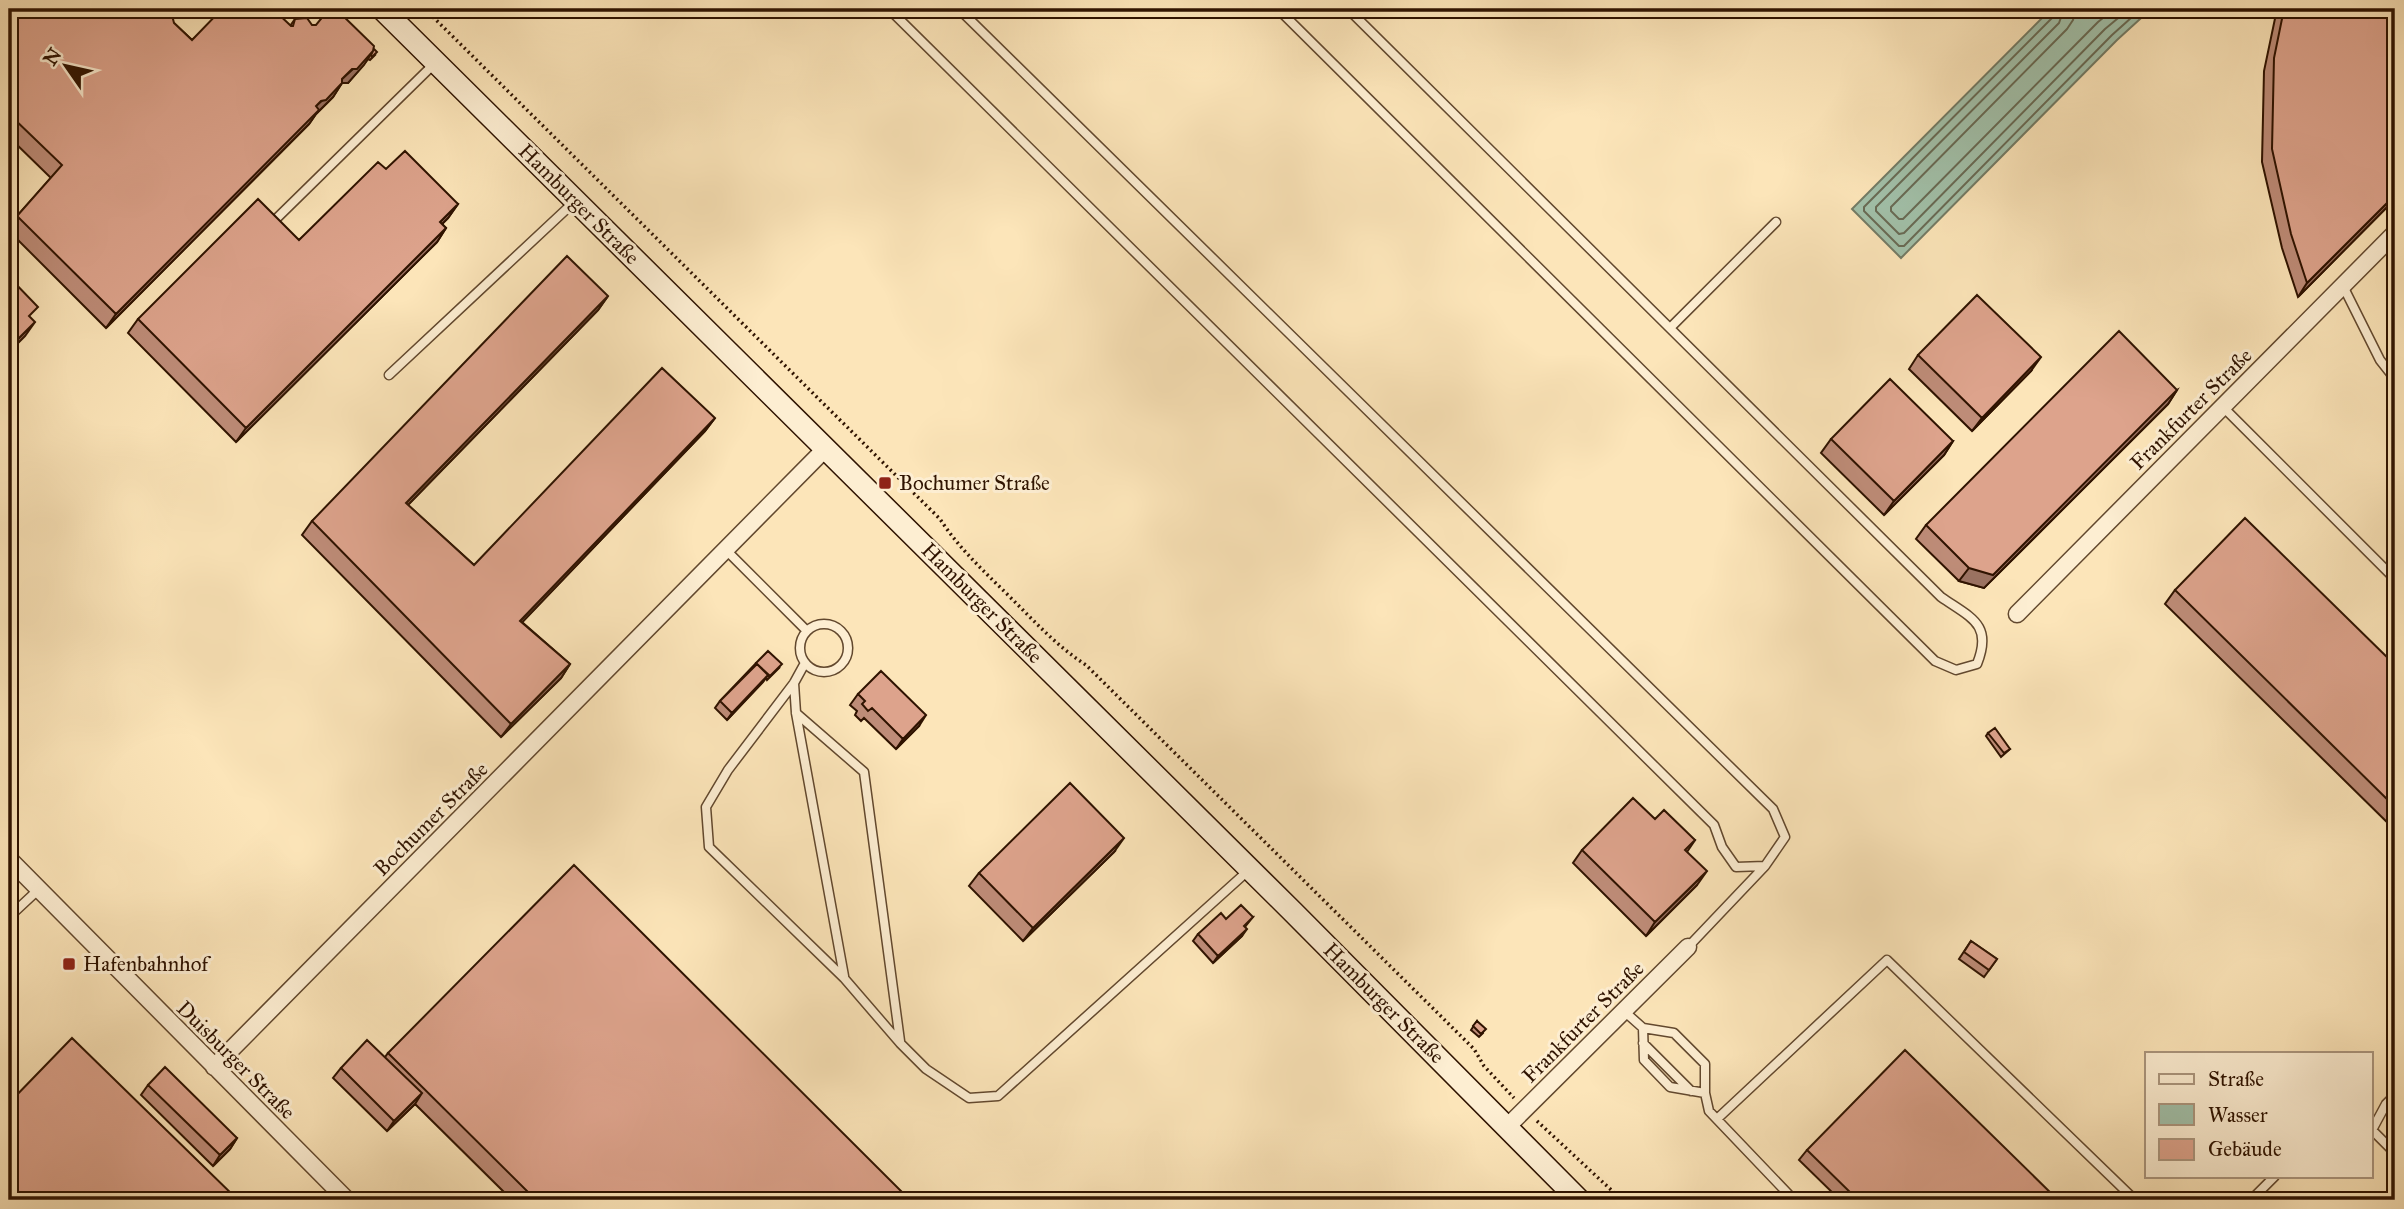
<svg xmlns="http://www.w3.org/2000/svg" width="2404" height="1209" font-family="'IM FELL Great Primer',serif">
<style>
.water{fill:#a1c0a9;stroke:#737b65;stroke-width:2}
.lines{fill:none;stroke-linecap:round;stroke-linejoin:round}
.shore{stroke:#686a54;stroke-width:2}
.lane-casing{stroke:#62482e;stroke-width:11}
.street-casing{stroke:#62482e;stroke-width:19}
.secondary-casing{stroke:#2f1300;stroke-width:24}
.path{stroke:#2f1300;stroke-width:3.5;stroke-dasharray:2 3.5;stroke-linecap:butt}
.lane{stroke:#fdeed2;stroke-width:8}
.street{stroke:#fdeed2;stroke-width:16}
.secondary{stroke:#fdeed2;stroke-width:21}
.wall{fill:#be8c78;stroke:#2f1300;stroke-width:2}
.shaded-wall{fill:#9b7262;stroke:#2f1300;stroke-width:2}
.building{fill:#dda38c;stroke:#2f1300;stroke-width:2}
.poi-dot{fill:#8f2418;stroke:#fdeed2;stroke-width:2.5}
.labels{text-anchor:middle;stroke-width:6;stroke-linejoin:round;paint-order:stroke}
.street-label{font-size:21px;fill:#2f1300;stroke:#fdeed2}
.poi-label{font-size:21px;fill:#2f1300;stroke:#fdeed2;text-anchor:start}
</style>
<rect width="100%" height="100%" fill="#fce5b9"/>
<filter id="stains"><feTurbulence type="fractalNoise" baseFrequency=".00286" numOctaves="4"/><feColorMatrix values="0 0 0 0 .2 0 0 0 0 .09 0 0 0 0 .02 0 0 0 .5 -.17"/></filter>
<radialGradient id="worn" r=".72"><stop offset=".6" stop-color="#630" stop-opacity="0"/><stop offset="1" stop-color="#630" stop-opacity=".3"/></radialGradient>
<path class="water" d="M2051 9H2151L2117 40 1901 258 1852 209Z"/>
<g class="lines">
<path class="shore" d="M2055 9 2053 17 1864 207V211L1899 246H1904L2112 35 2141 9
M2064 9 2059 23 1876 207V211L1899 234 1904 233 2105 29 2129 9
M2075 9 2073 20 2067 29 1891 207V211L1899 219H1903L2098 22 2114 9"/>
<g class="lane-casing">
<path id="lane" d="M889 9 1714 825 1722 847 1736 867 1765 866 1785 837 1773 809 959 9
M1278 9 1935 661 1956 670 1977 664C1993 624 1971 618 1941 597L1348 9
M278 217 434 64
M2343 286 2380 360 2395 379
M1670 328 1776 222
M389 375 573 203
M2222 406 2395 579
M726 550 807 631
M800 648a24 24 0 1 1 48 0a24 24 0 1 1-48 0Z
M805 663 794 683 728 770 706 807 709 847 844 978 900 1043 926 1069 969 1098 998 1096 1250 869
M794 683 796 713 844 976
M796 713 864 772 900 1041
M9 917 38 890
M1688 947 1765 866
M1625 1012 1643 1028 1644 1060 1670 1087 1705 1093 1709 1111 1794 1200
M1643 1028 1674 1033 1705 1064V1093
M1643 1043 1691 1091
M2395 1095 2386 1104 2372 1130 2395 1153
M1717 1119 1887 960 2135 1200
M2251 1200 2275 1176"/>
</g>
<g class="street-casing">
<path id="street" d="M2017 614 2395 233
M9 859 347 1200
M214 1067 825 449
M1508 1126 1688 947"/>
</g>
<g class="secondary-casing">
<path id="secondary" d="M382 9 1293 912 1579 1200"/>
</g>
<path class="path" d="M425 9 940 519C960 550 987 574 1013 600 1036 623 1058 647 1086 665L1474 1049 1484 1066 1514 1098
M1537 1121 1622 1200"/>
<use href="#lane" class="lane"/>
<use href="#street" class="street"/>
<use href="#secondary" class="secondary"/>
</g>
<path class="wall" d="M9 9 174 23 192 40 223 14 227 9H273L290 26 295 19 312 25 375 55 370 60 368 59 348 83H342L333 97 316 114 309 124 106 328 9 231V228L17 216 51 178 9 137Z
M2277 9H2395V199L2298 297 2282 248 2262 162 2264 71Z
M386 169 458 204 448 218 442 224 446 228 437 242 236 442 128 333 138 319 299 240Z
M608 296 598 310 408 505 474 565 715 418 705 431 522 622 570 664 561 678 501 737 302 535 312 521Z
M1918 355 2031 371 1972 431 1909 369Z
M2177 390 2168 404 1984 588 1959 581 1916 539 1926 525Z
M1831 439 1953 441 1944 455 1884 515 1821 453Z
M2175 590 2395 665V830L2165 604Z
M756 663 779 668 767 680 766 678 727 720 715 708 720 701Z
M858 694 919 726 896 749 864 718 861 721 855 715 857 711 850 705Z
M1988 733 2010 749 2001 757 1986 736Z
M1655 819 1695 840 1687 852 1697 885 1646 936 1573 863 1582 850Z
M1114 852 1023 941 969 886 979 873Z
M1253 917 1245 927 1242 936 1213 963 1193 941 1198 934 1226 919Z
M1971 941 1997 959 1984 977 1959 959Z
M1477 1021 1483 1033 1479 1037 1471 1030Z
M388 1053 910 1200H512L415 1104 387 1131 333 1078 341 1068 385 1057Z
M148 1085 237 1138 230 1149 213 1166 141 1095Z
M1807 1150 2058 1200H1840L1799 1160Z"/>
<path class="shaded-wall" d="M373 51 364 65 348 83H342V79Z
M342 83 333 97 316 114 309 124 106 328 116 314 316 106Z
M2395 195V199L2298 297 2307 283Z
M458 204 448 218 430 236 440 222Z
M446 228 437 242 236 442 246 428Z
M608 296 598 310 397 516 406 503Z
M35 322 25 336 9 352V348Z
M2041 357 2031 371 1972 431 1982 418Z
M2177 390 2168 404 1984 588 1959 581 1969 568Z
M715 418 705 431 511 634 520 621Z
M1953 441 1944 455 1884 515 1894 501Z
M570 664 561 678 501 737 511 724Z
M768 675 763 682 727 720 732 713Z
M926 715 919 726 896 749 903 739Z
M1124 838 1114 852 1023 941 1033 928Z
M1707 871 1697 885 1646 936 1655 922Z
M1247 929 1242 936 1213 963 1218 956Z
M422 1093 415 1104 387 1131 394 1121Z
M237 1138 230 1149 213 1166 220 1155Z"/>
<path class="building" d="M9 9H166L172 15 174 23 192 40 220 11 224 14 230 9H273L291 26H293L295 19 307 18 312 25H316L329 9 338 11 374 46 373 51 357 69H352L342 79V83L326 100 321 101 316 106 319 110 116 314 17 216 62 165 9 114Z
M2284 9H2395V195L2307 283 2291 234 2272 149 2274 58Z
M374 49 377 52 372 57 371 55Z
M405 151 458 204 440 222 446 228 246 428 138 319 258 199 299 240 378 162 386 169Z
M567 256 608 296 406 503 474 565 662 368 715 418 520 621 570 664 511 724 312 521Z
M9 277 38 307 29 316 35 322 9 348Z
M1977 295 2041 357 1982 418 1918 355Z
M2119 331 2177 390 1993 575 1969 568 1926 525Z
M1890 379 1953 441 1894 501 1831 439Z
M2245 518 2395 665V807L2175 590Z
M768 651 782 664 770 676 756 663Z
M757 664 768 675 732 713 720 701Z
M881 671 926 715 903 739 872 708 868 711 862 704 865 701 858 694Z
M1995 728 2010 749 2004 753 1988 733Z
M1070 783 1124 838 1033 928 979 873Z
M1633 798 1655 819 1664 810 1695 840 1685 850 1707 871 1655 922 1582 850Z
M574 865 910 1200H536L388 1053Z
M1241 905 1253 917 1244 926 1247 929 1218 956 1198 934 1221 913 1226 919Z
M1971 941 1997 959 1989 970 1964 952Z
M1477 1021 1486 1029 1481 1034 1473 1026Z
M72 1038 238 1200H9V1103Z
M367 1040 422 1093 394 1121 341 1068Z
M1905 1050 2058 1200H1858L1807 1150Z
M165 1067 237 1138 220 1155 148 1085Z"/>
<g class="poi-dot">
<rect x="878" y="476" width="14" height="14" rx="3.5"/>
<rect x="62" y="957" width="14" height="14" rx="3.5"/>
</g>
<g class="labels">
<g class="street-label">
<text transform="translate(579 204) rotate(45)" y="7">Hamburger Straße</text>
<text transform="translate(2191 409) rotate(-45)" y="7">Frankfurter Straße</text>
<text transform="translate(982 603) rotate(45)" y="7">Hamburger Straße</text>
<text transform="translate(431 819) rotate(-45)" y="7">Bochumer Straße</text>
<text transform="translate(1384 1003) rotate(45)" y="7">Hamburger Straße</text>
<text transform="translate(1583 1022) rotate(-45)" y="7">Frankfurter Straße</text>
<text transform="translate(236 1060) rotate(45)" y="7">Duisburger Straße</text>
</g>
<g class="poi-label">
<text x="899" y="490">Bochumer Straße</text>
<text x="83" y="971">Hafenbahnhof</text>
</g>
</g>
<rect width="2404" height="1209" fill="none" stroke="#fce5b9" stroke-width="35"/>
<rect x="10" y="10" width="2383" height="1188" fill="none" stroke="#2f1300" stroke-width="3.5"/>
<rect x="18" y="18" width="2369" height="1174" fill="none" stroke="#2f1300" stroke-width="2"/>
<rect x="2145" y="1052" width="228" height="126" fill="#fdeed2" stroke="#ab967e" stroke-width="2"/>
<rect x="2159" y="1074" width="35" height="10" fill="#fdeed2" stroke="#ab967e" stroke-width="2"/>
<text x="2208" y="1086" font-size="21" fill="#2f1300">Straße</text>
<rect x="2159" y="1104" width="35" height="21" fill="#a1c0a9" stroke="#ab967e" stroke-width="2"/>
<text x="2208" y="1122" font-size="21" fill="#2f1300">Wasser</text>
<rect x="2159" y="1139" width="35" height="21" fill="#dda38c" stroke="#ab967e" stroke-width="2"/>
<text x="2208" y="1156" font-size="21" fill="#2f1300">Gebäude</text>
<g transform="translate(66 66) rotate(304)" stroke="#fdeed2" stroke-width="5" paint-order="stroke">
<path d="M0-5L12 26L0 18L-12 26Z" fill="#2f1300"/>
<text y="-10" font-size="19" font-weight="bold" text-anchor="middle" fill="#2f1300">N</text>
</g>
<rect width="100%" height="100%" filter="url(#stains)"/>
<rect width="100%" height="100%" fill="url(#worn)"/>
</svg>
